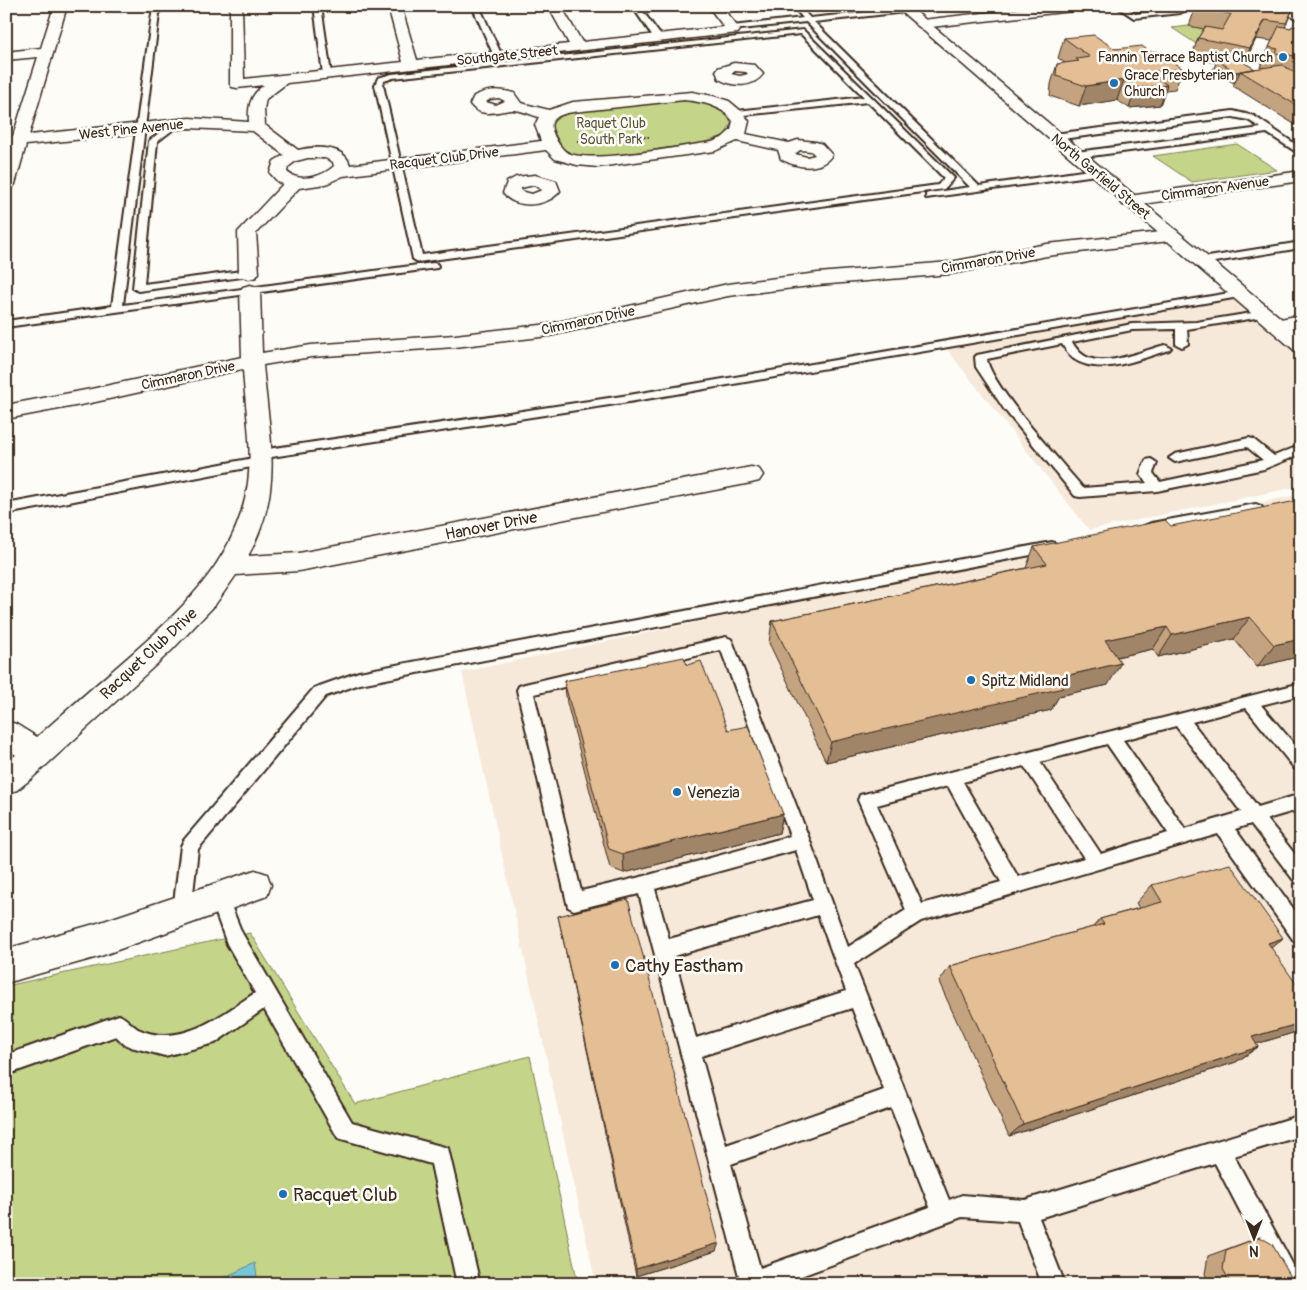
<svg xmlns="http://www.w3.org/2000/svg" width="1307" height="1290" font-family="Pangolin,sans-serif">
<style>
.built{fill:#f6e9da}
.green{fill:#c4d489;stroke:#807f54}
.water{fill:#79c5d8;stroke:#60878e}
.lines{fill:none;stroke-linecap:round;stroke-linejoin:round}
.service-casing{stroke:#3b2a1e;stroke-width:4}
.minor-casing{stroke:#3b2a1e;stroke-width:3}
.tertiary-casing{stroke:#3b2a1e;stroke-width:3}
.secondary-casing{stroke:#3b2a1e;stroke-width:3}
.path{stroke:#3b2a1e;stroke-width:2;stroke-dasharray:2 2;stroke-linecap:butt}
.service{fill:#fdfcf7;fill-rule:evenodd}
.minor{fill:#fdfcf7;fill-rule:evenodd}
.tertiary{fill:#fdfcf7;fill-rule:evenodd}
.secondary{fill:#fdfcf7;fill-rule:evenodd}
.wall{fill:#c4a380;stroke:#3b2a1e;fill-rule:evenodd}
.shaded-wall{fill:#a08568;stroke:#3b2a1e}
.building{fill:#e4be95;stroke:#3b2a1e}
.poi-dot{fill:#1f6fb2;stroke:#fdfcf7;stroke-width:2}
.labels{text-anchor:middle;stroke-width:5;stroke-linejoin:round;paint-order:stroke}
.far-street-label{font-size:14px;fill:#3b2a1e;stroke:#fdfcf7}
.far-poi-label{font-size:14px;fill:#3b2a1e;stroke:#fdfcf7;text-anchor:end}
.far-park-label{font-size:14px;fill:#5d5439;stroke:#fdfcf7}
.street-label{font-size:16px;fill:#3b2a1e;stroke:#fdfcf7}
.poi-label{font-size:16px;fill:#3b2a1e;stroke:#fdfcf7;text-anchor:start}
.near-poi-label{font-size:19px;fill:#3b2a1e;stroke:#fdfcf7;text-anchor:start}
</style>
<rect width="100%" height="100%" fill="#fdfcf7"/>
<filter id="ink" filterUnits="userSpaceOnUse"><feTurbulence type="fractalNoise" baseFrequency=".02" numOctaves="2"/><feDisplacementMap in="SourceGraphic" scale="10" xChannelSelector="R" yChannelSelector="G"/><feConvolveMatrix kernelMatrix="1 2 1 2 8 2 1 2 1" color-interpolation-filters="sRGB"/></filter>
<g filter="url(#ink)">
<path class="built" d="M1245 292 1301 339V486L1089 530 942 343Z
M1301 494V1284H596L462 672Z"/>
<path class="green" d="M1189 26 1223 32 1197 47 1195 43 1172 28Z
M679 100C697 101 725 102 731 124L725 135 704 143 597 158 577 156 563 149 552 128V122L561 115 569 112Z
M1237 144 1277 170 1192 182 1153 156Z
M250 933 355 1104 530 1056 578 1284H6V986Z"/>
<path class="water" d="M255 1263 258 1284H210Z"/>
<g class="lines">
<g class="service-casing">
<path id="service" d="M153 6H160L123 305 433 263 437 264 438 266 437 268 6 327V321L112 306Z
M314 6H321L331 74 327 76 323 74Z
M472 6H479L502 56 501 58 494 56Z
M632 6H639L663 39 662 41H656Z
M792 6H799L810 18 908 8V12H905L814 22 979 186 1096 169 1101 172 1096 175 926 198V194L929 193 970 187 806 22 732 30 728 28 732 26 803 18Z
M1116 6H1124L1135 14 1176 9 1175 6H1182L1184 11 1180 13 1134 18Z
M803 30 952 176 954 178 944 189 418 262 413 259 375 85 378 78 392 74ZM801 34 864 97 737 111 733 114 734 116 868 102 944 178 938 185 422 255 383 85 384 81 393 78Z
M1233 111 1254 116 1301 148V155L1267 133 1076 158 1072 155 1076 152 1261 128 1248 120 1233 117 1054 140 1050 137 1054 134Z
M173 122 180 124 157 142 144 284 249 270 254 273 249 276 138 291 133 288 149 141Z
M1301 242V248L1202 264 1197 261 1202 258Z
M1241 291 1246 294 1245 296 629 402 265 458 268 461 262 465 6 514V504L259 457 255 454 261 450 629 395Z
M1264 311 1268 312 1269 314 1268 316 1187 329 1188 344 1182 347 1176 344V329L1132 330 1072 342C1076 349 1081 355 1089 358 1109 366 1145 350 1165 345L1171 348 1169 350C1142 358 1101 377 1074 359 1069 356 1065 349 1062 344L987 359C990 385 1063 464 1083 488L1147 483 1140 474 1146 460 1151 459 1157 463 1153 473 1160 482 1263 460 1247 447 1175 462 1169 458 1175 454 1249 438 1253 439 1274 456 1301 445V454L1264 469 1157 491 1080 497 1075 496 1004 409 976 367 975 357 977 355 1132 324 1196 322Z
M1256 504 1261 506 1263 509 1261 512 1151 533 1146 531 1144 528 1146 525 1151 523Z
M1052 542 1057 544 1059 547 1057 550 360 684 326 696 198 849 191 911 188 917 182 920 176 917 173 911 181 846 184 840 314 688 359 672Z
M726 637 731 639 733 643 810 841 848 947 906 910 858 800 860 795 1301 683V695L1261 705 1301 752V771L1295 769 1246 708 1192 722 1258 807 1301 794V809L1267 819 1301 862V884L1295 882 1251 824 1235 829 1301 919V944L1294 941 1218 834 921 921 854 964 949 1200 962 1195 1025 1200 1301 1115V1136L1234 1156 1299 1276 1301 1284H1278L1215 1163 1039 1218 1065 1284H1042L1018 1221 962 1217 779 1284H736L739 1276 639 894 574 910 568 907 517 690 519 686 525 684ZM721 650 790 836 645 876 581 891 534 694ZM1176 726 1241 812 1185 829 1123 740ZM1107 744 1168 833 1101 854 1040 762ZM1024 766 1084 858 1018 877 963 782ZM948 786 1001 882 922 904 877 805ZM796 850 813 900 669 939 655 889ZM818 915 846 991 696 1038 674 956ZM852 1008 884 1090 726 1145 701 1056ZM891 1108 930 1207 760 1268 731 1164Z
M219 888 225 891 242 933 352 1122 448 1148 480 1284H457L431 1164 338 1138 264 1009 215 1043 165 1056 131 1047 124 1044 116 1036 6 1075V1055L119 1015C127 1018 131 1025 138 1029 181 1049 221 1015 255 993L227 944 210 897 213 891Z"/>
</g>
<g class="minor-casing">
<path id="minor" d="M54 6H67L29 135 189 118 249 122C248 106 250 95 264 85L237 88 232 87 230 84V6H242L244 79 403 62 388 6H401L417 60 569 44 548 6H561L582 42 724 27 708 6H721L740 30 738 33 287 83 266 99 264 109 265 125 298 150C314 146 345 145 350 165L541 141 535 125 539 117C531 115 520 109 511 110 497 111 481 119 470 104L474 96C488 89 499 89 514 93L521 103 549 110 573 102 692 92 713 96 729 101 741 111 749 121 746 134 789 143 798 140 816 142 822 144 832 155C820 172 797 168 781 159L778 150 737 141 715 151 598 167 577 165 555 159 546 150 343 176 326 184 299 188 256 233 259 273 256 277 249 279 242 277 239 273 238 232 283 184 278 182 270 173 274 161 284 155 253 131 189 128 26 145 15 184 12 188 6 189V157L10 146 6 147V137L13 136 38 57 6 60V52L41 48ZM499 98 505 101 496 105 486 102 490 99ZM684 100C703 102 721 105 733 121L731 130 722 138 712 142C682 146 592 164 568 153 561 150 547 128 553 121 557 115 566 113 573 112ZM800 150 811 151 815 155 807 157 795 154ZM308 158H325L333 162 334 166C322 177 300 183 287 172L288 167 296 161Z
M1274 6H1290L1301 12V22Z
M734 63 755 65 763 74C753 88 733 87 719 79L716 71 718 68ZM735 71 746 72 748 74 740 76 731 74Z
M1301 171V181L1129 206 1123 205 1120 201 1123 197 1129 196Z
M535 175 556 181 560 191C548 207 515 210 503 193L507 182 516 177ZM534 185 542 190 532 194 521 191V188Z
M1171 231 1177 232 1180 236 1177 240 1047 256 950 274 818 285 728 296 549 336 455 347 311 357 263 365C269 435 285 490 248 556L299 553 751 467 759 469 763 475 759 481 751 483 299 571 236 575 215 605 171 651 31 779 17 790 6 794V762L16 755 6 748V721L16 724 37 737C62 715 86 693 111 672 170 621 237 565 248 483 253 446 245 407 243 369L91 403 6 419V405L91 389 242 357 240 291 243 287 250 285 257 287 260 291 262 353 311 345 455 335 549 324 728 284 818 273 950 262 1047 244Z
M1301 315V327L1277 331 1270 329 1267 325 1270 321Z
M255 870 267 874 271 885 267 896 98 957 6 983V949L98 923Z"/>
</g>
<g class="tertiary-casing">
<path id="tertiary" d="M1044 6H1087L1081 10 922 28 915 24 922 20Z"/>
</g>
<g class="secondary-casing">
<path id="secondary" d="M895 6H909L1301 335V352L1294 350Z"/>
</g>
<path class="path" d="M624 140 633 137H649
M577 141 601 142"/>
<use href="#service" class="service"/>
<use href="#minor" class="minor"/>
<use href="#tertiary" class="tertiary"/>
<use href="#secondary" class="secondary"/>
</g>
<path class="wall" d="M1196 6 1294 7 1285 27 1290 28 1301 27V74H1297L1301 76V125L1299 124H1294L1233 86 1235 82H1232L1213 70 1216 63 1191 58 1198 38 1204 29 1189 26ZM1256 39 1272 41 1260 67 1265 68 1255 69 1244 63Z
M1064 38 1115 49 1150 52 1183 69 1175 89 1165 90 1160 105 1129 108 1117 100 1079 106 1050 96 1051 84 1057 64 1065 63 1058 58Z
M1171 526 1301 656 1257 667 1234 639 1158 657 1153 649 1117 657 1108 685 1059 696 1051 710 826 762 769 643 772 621 1026 568 1034 547Z
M687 665 728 730 783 814 779 833 624 873 610 868 567 703 564 681Z
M1152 885 1283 938 1271 948 1296 1032 1256 1044 1258 1047 1236 1062 1009 1136 939 982 950 966 1093 927 1100 919 1139 908 1136 903Z
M558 916 716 1251 636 1276Z
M1260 1237 1295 1284H1210L1205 1274 1208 1256Z"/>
<path class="shaded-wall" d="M1265 20 1256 39 1242 68 1250 48Z
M1236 72H1240L1235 82H1232Z
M1124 80 1117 100 1079 106 1086 86Z
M1167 85 1160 105 1129 108 1136 88Z
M1301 111V121L1299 124H1294Z
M1250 617 1234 639 1158 657 1172 635Z
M1167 627 1153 649 1093 662 1105 640Z
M1301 639V656L1257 667 1274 645Z
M1121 663 1108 685 1059 696 1051 710 826 762 831 742 1056 678Z
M783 814 779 833 624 873 623 854Z
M1283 938 1262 955 1268 943Z
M1301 1023V1029L1296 1032 1230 1052 1252 1037Z
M1258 1047 1236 1062 1009 1136 1023 1124Z
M719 1243 716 1251 636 1276V1269Z"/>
<path class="building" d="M1196 6H1287L1294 7 1286 23 1265 20 1250 48 1198 38 1205 27 1222 30 1231 14 1196 7Z
M1279 26 1291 28 1292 26 1301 27V57L1276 53 1278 49 1269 47Z
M1094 35 1115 49 1142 46 1150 52 1157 51 1183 69 1149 72 1167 85 1136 88 1124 80 1086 86 1056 76 1057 64 1079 61 1076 59 1090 57 1064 38Z
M1236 58 1255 69 1236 72 1217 60Z
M1282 65 1301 76V108L1240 71Z
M1301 500V639L1274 645 1250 617 1172 635 1167 627 1105 640 1121 663 1056 678 1063 688 831 742 772 621 1047 564 1034 547 1165 520 1171 526Z
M684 657 687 665 701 661 728 730 748 726 783 814 623 854 609 849 564 681Z
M1230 864 1283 938 1268 943 1301 991V1023L1252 1037 1258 1047 1023 1124 950 966 1104 924 1100 919 1162 902 1152 885Z
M628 899 719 1243 636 1269 558 916Z
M1260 1237 1272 1244 1295 1284H1231L1223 1269 1226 1250Z"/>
</g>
<g class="poi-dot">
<circle cx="1283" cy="57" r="5"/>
<circle cx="1114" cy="83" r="5"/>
<circle cx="971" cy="680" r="5"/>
<circle cx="677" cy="792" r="5"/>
<circle cx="615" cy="965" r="5"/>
<circle cx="283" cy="1194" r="5"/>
</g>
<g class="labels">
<g class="far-street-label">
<text transform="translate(507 55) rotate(-6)" y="5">Southgate Street</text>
<text transform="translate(131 129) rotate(-6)" y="5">West Pine Avenue</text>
<text transform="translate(444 158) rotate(-7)" y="5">Racquet Club Drive</text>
<text transform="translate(1101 176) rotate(40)" y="5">North Garfield Street</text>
<text transform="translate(1215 188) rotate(-8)" y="5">Cimmaron Avenue</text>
<text transform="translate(988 260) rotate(-10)" y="5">Cimmaron Drive</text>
<text transform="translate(588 320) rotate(-12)" y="5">Cimmaron Drive</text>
<text transform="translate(188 375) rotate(-12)" y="5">Cimmaron Drive</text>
</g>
<g class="far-poi-label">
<text x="1273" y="62">Fannin Terrace Baptist Church</text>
<text x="1124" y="80" text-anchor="start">Grace Presbyterian<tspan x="1124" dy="16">Church</tspan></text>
</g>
<g class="far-park-label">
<text x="611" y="128">Raquet Club<tspan x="611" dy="16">South Park</tspan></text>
</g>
<g class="street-label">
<text transform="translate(491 525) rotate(-11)" y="6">Hanover Drive</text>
<text transform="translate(148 653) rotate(-43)" y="6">Racquet Club Drive</text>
</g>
<g class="poi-label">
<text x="981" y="686">Spitz Midland</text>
<text x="687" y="798">Venezia</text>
</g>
<g class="near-poi-label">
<text x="625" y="972">Cathy Eastham</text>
<text x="293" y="1201">Racquet Club</text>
</g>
</g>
<rect width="1307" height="1290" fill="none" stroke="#fdfcf7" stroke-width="25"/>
<rect x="12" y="12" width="1282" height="1265" fill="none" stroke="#3b2a1e" stroke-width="2" filter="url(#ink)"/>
<g transform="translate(1254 1238) rotate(180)" stroke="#fdfcf7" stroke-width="4" paint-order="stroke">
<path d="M0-4L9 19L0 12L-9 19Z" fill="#3b2a1e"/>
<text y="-8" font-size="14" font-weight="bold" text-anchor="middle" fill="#3b2a1e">N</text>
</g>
</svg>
